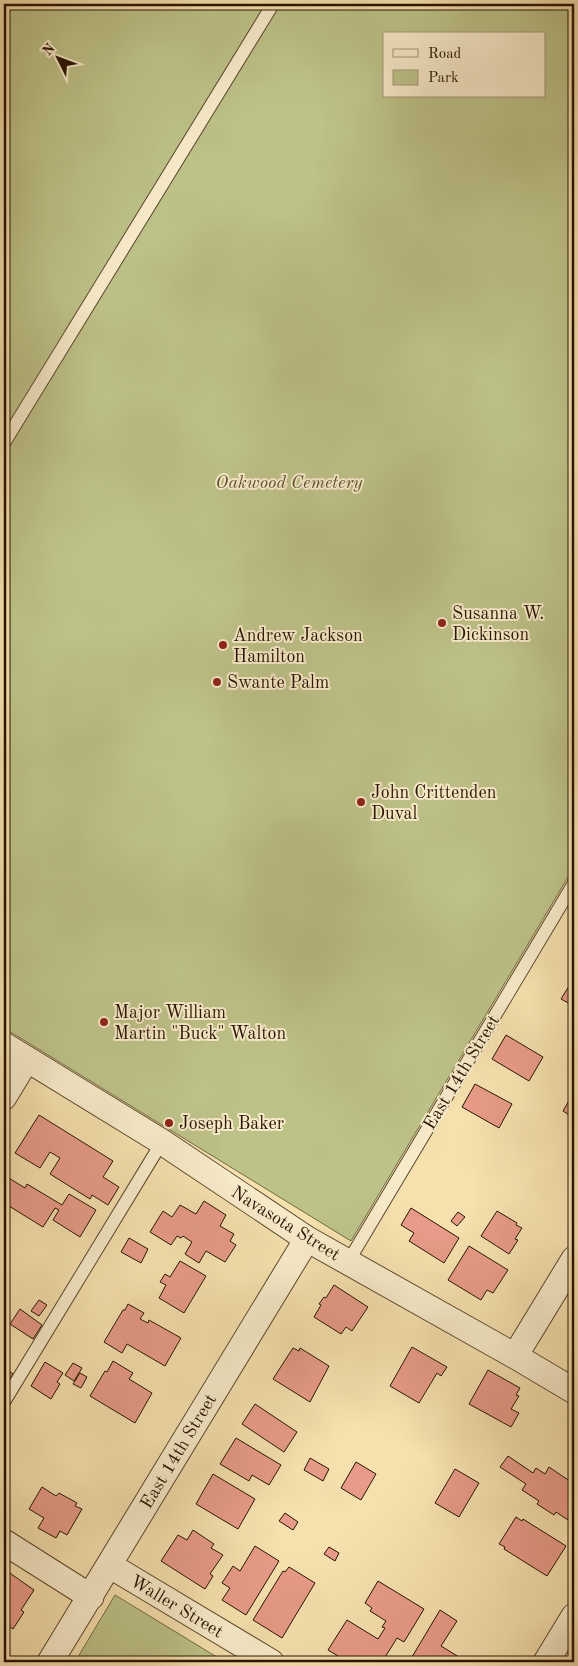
<svg xmlns="http://www.w3.org/2000/svg" width="578" height="1666" font-family="'Old Standard TT',serif">
<style>
.green{fill:#bdc289;stroke:#726b44;fill-rule:evenodd}
.building{fill:#e79b88;stroke:#281400}
.lines{fill:none;stroke-linecap:round;stroke-linejoin:round}
.service-casing{stroke:#5b472c;stroke-width:14}
.minor-casing{stroke:#5b472c;stroke-width:27}
.service{stroke:#f8ebca;stroke-width:12}
.minor{stroke:#f8ebca;stroke-width:25}
.poi-dot{fill:#8f2418;stroke:#f8ebca;stroke-width:2}
.labels{text-anchor:middle;stroke-width:4;stroke-linejoin:round;paint-order:stroke}
.park-label{font-size:18px;font-style:italic;fill:#5c5130;stroke:#f8ebca}
.poi-label{font-size:18px;fill:#281400;stroke:#f8ebca;text-anchor:start}
.street-label{font-size:18px;fill:#281400;stroke:#f8ebca}
</style>
<rect width="100%" height="100%" fill="#f5e0ae"/>
<filter id="stains"><feTurbulence type="fractalNoise" baseFrequency=".004" numOctaves="4"/><feColorMatrix values="0 0 0 0 .2 0 0 0 0 .09 0 0 0 0 .02 0 0 0 .5 -.17"/></filter>
<radialGradient id="worn" r=".72"><stop offset=".6" stop-color="#630" stop-opacity="0"/><stop offset="1" stop-color="#630" stop-opacity=".3"/></radialGradient>
<path class="green" d="M4 4H574V867L351 1241 4 1028ZM384 34H544V96H384Z
M115 1595 225 1662H75Z"/>
<path class="building" d="M574 978V1006L561 999Z
M506 1035 543 1057 529 1081 492 1059Z
M475 1084 512 1104 499 1128 462 1107Z
M574 1092V1118L563 1111Z
M39 1115 113 1161 103 1177 119 1187 108 1205 92 1195 90 1199 50 1174 60 1158 50 1152 40 1168 15 1153Z
M4 1175 25 1188 27 1184 62 1205 69 1194 96 1210 80 1237 53 1220 59 1210 55 1208 43 1227 4 1203Z
M204 1201 226 1215 220 1226 234 1234 230 1241 236 1245 225 1262 206 1251 199 1263 185 1254 192 1242 183 1236 181 1238 177 1236 171 1245 150 1232 163 1211 172 1217 180 1205 196 1214Z
M411 1208 459 1238 444 1263 409 1241 414 1233 401 1225Z
M497 1211 517 1223 516 1225 522 1228 515 1239 518 1240 509 1254 481 1236Z
M458 1212 465 1217 457 1226 451 1221Z
M129 1238 148 1249 141 1263 121 1252Z
M469 1246 508 1270 493 1293 487 1290 481 1300 448 1280Z
M180 1261 206 1276 184 1313 159 1298 166 1285 160 1282 165 1274 170 1277Z
M334 1285 368 1307 352 1331 346 1327 341 1334 314 1317 321 1305 319 1304 324 1297 326 1298Z
M39 1300 47 1305 39 1316 31 1311Z
M128 1304 144 1313 140 1319 148 1323 149 1320 181 1338 165 1366 127 1344 122 1353 104 1342 123 1310H125Z
M20 1309 42 1325 33 1339 10 1324Z
M412 1347 447 1367 441 1376 437 1373 419 1403 390 1386Z
M293 1348 299 1351 300 1348 329 1366 310 1402 273 1379Z
M113 1361 133 1373 129 1379 152 1393 135 1423 90 1396 105 1371 107 1372Z
M45 1362 63 1373 57 1382 60 1384 51 1399 31 1386Z
M73 1363 82 1368 74 1381 65 1375Z
M4 1368 13 1374 4 1388Z
M488 1370 520 1388 516 1395 519 1396 511 1409 519 1413 511 1427 469 1404Z
M80 1373 87 1377 81 1388 73 1384Z
M255 1404 297 1432 284 1452 242 1424Z
M236 1438 281 1465 269 1485 252 1475 249 1481 220 1464Z
M508 1456 533 1473 536 1468 545 1474 549 1467 574 1484V1524L556 1512 554 1515 537 1504 539 1501 522 1490 526 1484 500 1467Z
M310 1458 329 1469 323 1481 304 1470Z
M356 1462 376 1474 361 1500 341 1488Z
M455 1469 479 1483 459 1517 435 1503Z
M213 1474 255 1499 238 1529 196 1504Z
M42 1487 56 1496 59 1493 77 1503 75 1506 82 1509 67 1535 60 1531 56 1538 38 1528 44 1518 29 1509Z
M285 1513 298 1522 293 1530 279 1521Z
M516 1517 522 1521 523 1519 566 1546 547 1576 504 1549 505 1547 499 1544Z
M193 1530 214 1544 211 1548 223 1555 210 1574 213 1576 205 1589 161 1561 178 1535 187 1540Z
M255 1546 279 1561 246 1615 222 1600 230 1588 222 1583 233 1566 240 1571Z
M329 1547 339 1553 335 1561 324 1554Z
M289 1567 315 1583 282 1638 253 1620 283 1571 285 1572Z
M4 1569 34 1590 21 1610 24 1612 13 1629 4 1623Z
M378 1581 424 1609 404 1642 397 1638 382 1662H348L328 1650 347 1620 378 1639 385 1628 382 1627 386 1621 370 1611 372 1608 365 1603Z
M440 1610 457 1621 441 1646 467 1662H409Z"/>
<g class="lines">
<g class="service-casing">
<path id="service" d="M4 443 273 4
M348 1262 574 883
M4 1402 162 1142"/>
</g>
<g class="minor-casing">
<path id="minor" d="M4 1045 162 1142 307 1239 515 1356 574 1391
M4 1097 27 1059
M515 1356 574 1259
M4 1542 91 1597
M109 1565 271 1662
M50 1662 307 1239
M546 1662 574 1616"/>
</g>
<use href="#service" class="service"/>
<use href="#minor" class="minor"/>
</g>
<g class="poi-dot">
<circle cx="442" cy="623" r="5"/>
<circle cx="223" cy="645" r="5"/>
<circle cx="217" cy="682" r="5"/>
<circle cx="361" cy="802" r="5"/>
<circle cx="104" cy="1022" r="5"/>
<circle cx="169" cy="1123" r="5"/>
</g>
<g class="labels">
<g class="park-label">
<text x="289" y="488">Oakwood Cemetery</text>
</g>
<g class="poi-label">
<text x="452" y="619">Susanna W.<tspan x="452" dy="21">Dickinson</tspan></text>
<text x="233" y="641">Andrew Jackson<tspan x="233" dy="21">Hamilton</tspan></text>
<text x="227" y="688">Swante Palm</text>
<text x="371" y="798">John Crittenden<tspan x="371" dy="21">Duval</tspan></text>
<text x="114" y="1018">Major William<tspan x="114" dy="21">Martin "Buck" Walton</tspan></text>
<text x="179" y="1129">Joseph Baker</text>
</g>
<g class="street-label">
<text transform="translate(461 1072) rotate(-59)" y="6">East 14th Street</text>
<text transform="translate(286 1223) rotate(32)" y="6">Navasota Street</text>
<text transform="translate(178 1451) rotate(-59)" y="6">East 14th Street</text>
<text transform="translate(177 1606) rotate(31)" y="6">Waller Street</text>
</g>
</g>
<rect width="578" height="1666" fill="none" stroke="#f5e0ae" stroke-width="20"/>
<rect x="5" y="5" width="568" height="1656" fill="none" stroke="#281400" stroke-width="2.5"/>
<rect x="10" y="10" width="558" height="1646" fill="none" stroke="#281400"/>
<rect x="383" y="32" width="162" height="65" fill="#f8ebca" stroke="#a59579"/>
<rect x="393" y="49" width="25" height="8" fill="#f8ebca" stroke="#a59579"/>
<text x="428" y="58" font-size="15" fill="#281400">Road</text>
<rect x="393" y="70" width="25" height="15" fill="#bdc289" stroke="#a59579"/>
<text x="428" y="82" font-size="15" fill="#281400">Park</text>
<g transform="translate(58 58) rotate(312)" stroke="#f8ebca" stroke-width="4" paint-order="stroke">
<path d="M0-4L9 19L0 12L-9 19Z" fill="#281400"/>
<text y="-8" font-size="14" font-weight="bold" text-anchor="middle" fill="#281400">N</text>
</g>
<rect width="100%" height="100%" filter="url(#stains)"/>
<rect width="100%" height="100%" fill="url(#worn)"/>
</svg>
